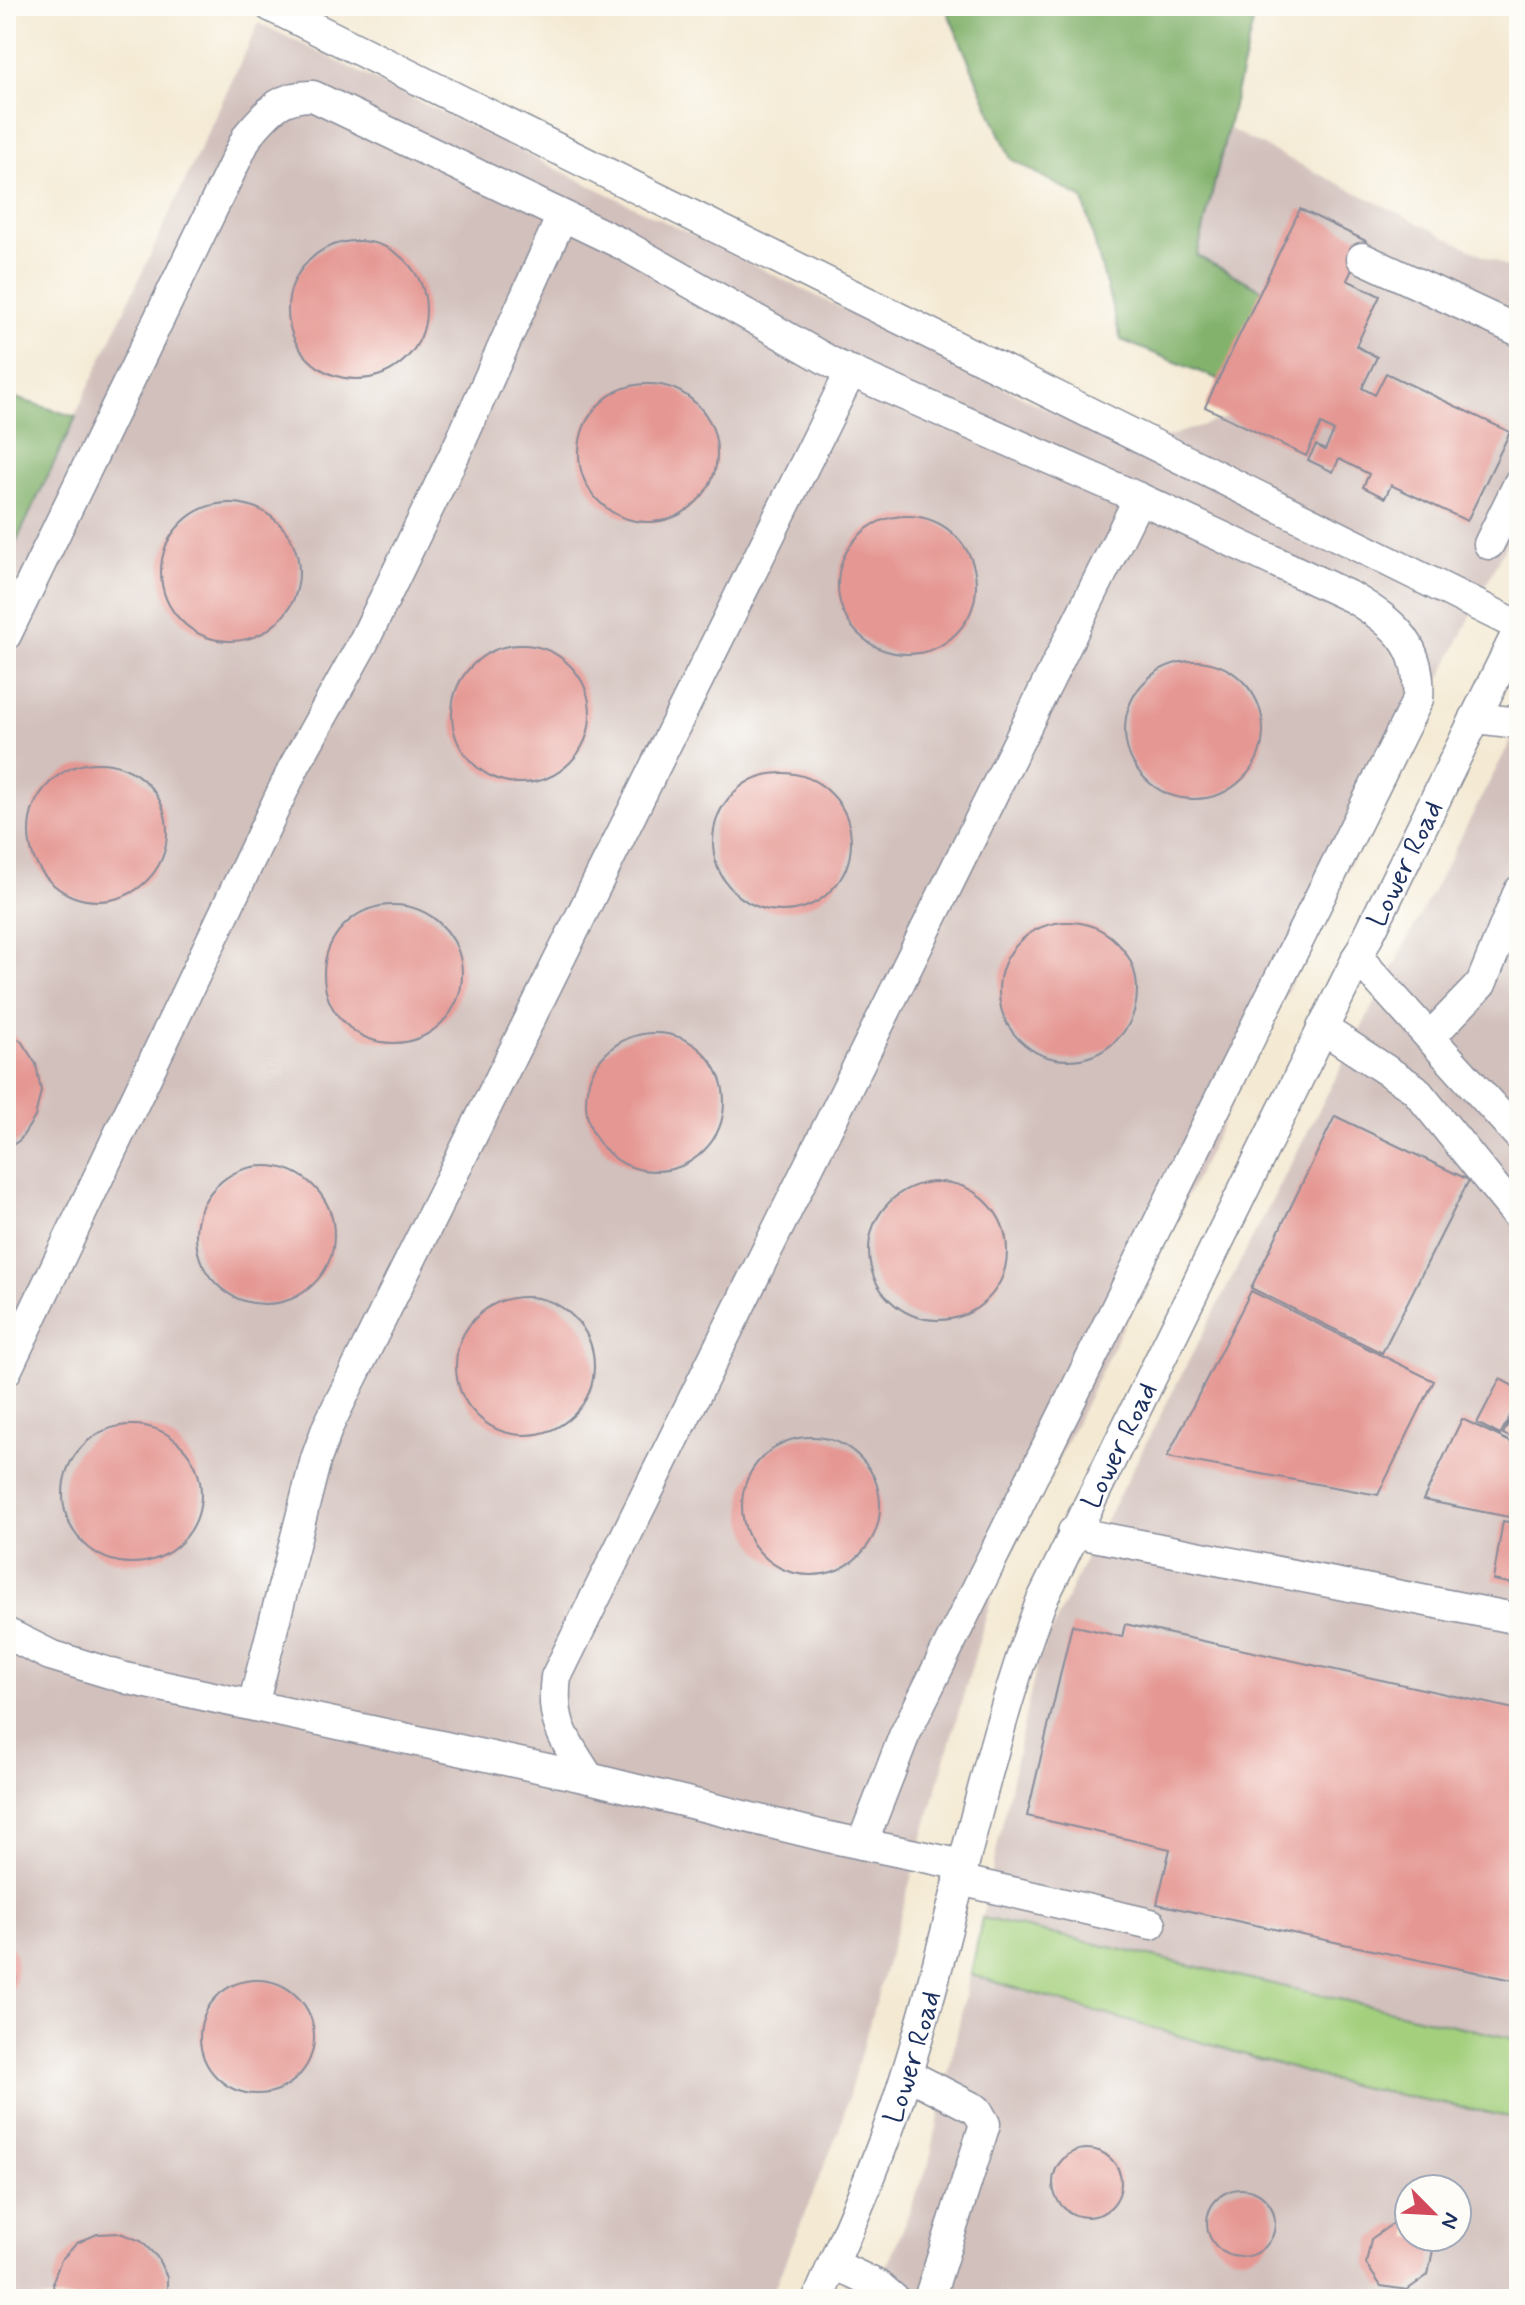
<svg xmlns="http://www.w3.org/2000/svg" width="1525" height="2305" font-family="Mynerve,sans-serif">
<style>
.industrial{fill:#d1c0bc;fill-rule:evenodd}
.green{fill:#a4d07e;stroke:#60806e;stroke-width:2}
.forest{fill:#83b26d;stroke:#4f7066;stroke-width:2}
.building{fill:#e59793}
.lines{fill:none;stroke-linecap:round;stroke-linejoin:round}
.minor-casing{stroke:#888c99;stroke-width:33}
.minor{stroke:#fff;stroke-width:30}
.labels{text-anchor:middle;stroke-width:7;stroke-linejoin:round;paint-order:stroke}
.street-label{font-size:28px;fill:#1b2f5e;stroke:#fdfcf7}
</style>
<rect width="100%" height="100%" fill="#fdfcf7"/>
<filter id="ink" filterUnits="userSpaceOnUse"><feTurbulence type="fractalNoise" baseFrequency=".0125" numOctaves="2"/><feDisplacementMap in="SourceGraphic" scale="16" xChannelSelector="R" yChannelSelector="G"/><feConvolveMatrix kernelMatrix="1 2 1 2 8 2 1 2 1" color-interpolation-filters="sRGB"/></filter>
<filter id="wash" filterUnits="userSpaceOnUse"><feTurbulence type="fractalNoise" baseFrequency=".006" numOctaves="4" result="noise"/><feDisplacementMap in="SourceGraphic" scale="32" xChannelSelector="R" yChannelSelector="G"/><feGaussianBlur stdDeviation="1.8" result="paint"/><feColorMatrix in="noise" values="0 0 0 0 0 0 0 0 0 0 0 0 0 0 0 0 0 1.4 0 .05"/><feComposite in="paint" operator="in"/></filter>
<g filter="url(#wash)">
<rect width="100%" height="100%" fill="#f4ead4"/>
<path class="industrial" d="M259 23 1129 449 1275 402 1315 317 1197 256 1227 128 1519 273V518L993 1592 839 2130 770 2299H6V563Z
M1519 725V2040L983 1918 971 1974 1345 2084 1519 2119V2299H874L929 2163 1037 1663 1079 1572ZM1409 2189H1457V2237H1409Z"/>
<path class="green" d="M982 1918 1519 2040V2119L1345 2084 971 1975Z"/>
<path class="forest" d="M945 6H1257L1197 256 1315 317 1275 402 1121 340 1083 199 1011 159Z
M6 395 76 417 6 563Z"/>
<g id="blocks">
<path class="building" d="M1300 209 1366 241 1347 280 1380 296 1356 346 1377 357 1362 388 1375 395 1386 373 1510 432 1467 521 1391 485 1385 498 1363 487 1369 474 1339 459 1333 472 1308 460 1316 445 1325 450 1334 431 1321 424 1306 456 1205 407Z
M288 310a69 69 0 1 1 138 0a69 69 0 1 1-138 0Z
M579 453a69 69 0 1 1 138 0a69 69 0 1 1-138 0Z
M161 572a69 69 0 1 1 138 0a69 69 0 1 1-138 0Z
M838 585a69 69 0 1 1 138 0a69 69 0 1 1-138 0Z
M452 714a69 69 0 1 1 138 0a69 69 0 1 1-138 0Z
M1125 730a69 69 0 1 1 138 0a69 69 0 1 1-138 0Z
M29 832a69 69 0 1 1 138 0a69 69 0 1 1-138 0Z
M713 842a69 69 0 1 1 138 0a69 69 0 1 1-138 0Z
M324 974a69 69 0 1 1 138 0a69 69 0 1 1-138 0Z
M999 991a69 69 0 1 1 138 0a69 69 0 1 1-138 0Z
M6 1031 21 1041 36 1064 41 1091 35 1117 20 1140 6 1149Z
M586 1102a69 69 0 1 1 138 0a69 69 0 1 1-138 0Z
M1335 1116 1469 1180 1382 1353 1251 1288Z
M196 1235a69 69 0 1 1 138 0a69 69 0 1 1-138 0Z
M869 1251a69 69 0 1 1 138 0a69 69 0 1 1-138 0Z
M1251 1291 1434 1381 1378 1495 1167 1457Z
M456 1366a69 69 0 1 1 138 0a69 69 0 1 1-138 0Z
M1500 1379 1519 1389V1398L1500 1435 1477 1423Z
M1519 1401V1442L1503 1434Z
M1462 1419 1519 1446V1519L1423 1500Z
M63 1494a69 69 0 1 1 138 0a69 69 0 1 1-138 0Z
M742 1506a69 69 0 1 1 138 0a69 69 0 1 1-138 0Z
M1503 1521 1519 1524V1585L1493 1580Z
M1125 1624 1519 1710V1954L1513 1980 1157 1904 1170 1849 1027 1816 1072 1625 1122 1637Z
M6 1935 16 1956V1979L6 2005Z
M200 2037a57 57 0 1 1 114 0a57 57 0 1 1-114 0Z
M1053 2183a34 34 0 1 1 68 0a34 34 0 1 1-68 0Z
M1207 2223a34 34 0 1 1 68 0a34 34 0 1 1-68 0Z
M1392 2224 1409 2225V2237H1427L1433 2250 1428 2275 1407 2290 1381 2286 1366 2264 1371 2239Z
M120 2233 141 2241 157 2257 167 2277V2299H54L53 2281 61 2260 77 2243 97 2234Z"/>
</g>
</g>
<g filter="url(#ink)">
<use href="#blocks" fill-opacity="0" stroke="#888c99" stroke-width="2"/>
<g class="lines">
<g class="minor-casing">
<g id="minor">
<path d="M270 6 1519 626"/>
<path d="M1362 258 1519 331"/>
<path d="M1489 544 1519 483"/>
<path d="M6 635 248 135C268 112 280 95 313 96L622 244 836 365 1139 498 1353 598C1396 624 1422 646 1418 699L904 1736 862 1844"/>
<path d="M1475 718 1519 723"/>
<path d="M1357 957 1519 1136"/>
<path d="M1322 1028 1415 1089 1519 1217"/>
<path d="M1431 1036 1481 984 1519 891"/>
<path d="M6 1371 295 765 363 643 459 445 561 218"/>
<path d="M1073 1532 1519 1619"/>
<path d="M6 1633 50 1655 129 1679 589 1778 824 1836 963 1865"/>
<path d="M253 1705 316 1459 328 1426 851 371"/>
<path d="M589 1778C565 1740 550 1723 556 1677L1139 498"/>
<path d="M959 1880 1151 1924"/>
<path d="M907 2074 977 2110 985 2124 929 2299"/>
<path d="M833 2264 879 2286 894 2299"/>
<path id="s1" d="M818 2299C848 2229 880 2159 903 2085 954 1926 982 1759 1041 1602L1519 629"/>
</g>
</g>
<use href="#minor" class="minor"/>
</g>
</g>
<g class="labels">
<g class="street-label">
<text dy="10" stroke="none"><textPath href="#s1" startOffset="1556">Lower Road</textPath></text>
<text dy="10" stroke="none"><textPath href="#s1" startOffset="908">Lower Road</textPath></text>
<text dy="10" stroke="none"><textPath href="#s1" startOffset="260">Lower Road</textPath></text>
</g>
</g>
<rect width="1525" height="2305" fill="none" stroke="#fdfcf7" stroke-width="32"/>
<g transform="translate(1433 2213) rotate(114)"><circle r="38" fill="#fdfcf7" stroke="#a3aaba" stroke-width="2"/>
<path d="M0-6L14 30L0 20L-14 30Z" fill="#d1495b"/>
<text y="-12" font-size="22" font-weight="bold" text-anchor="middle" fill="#1b2f5e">N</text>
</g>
</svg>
